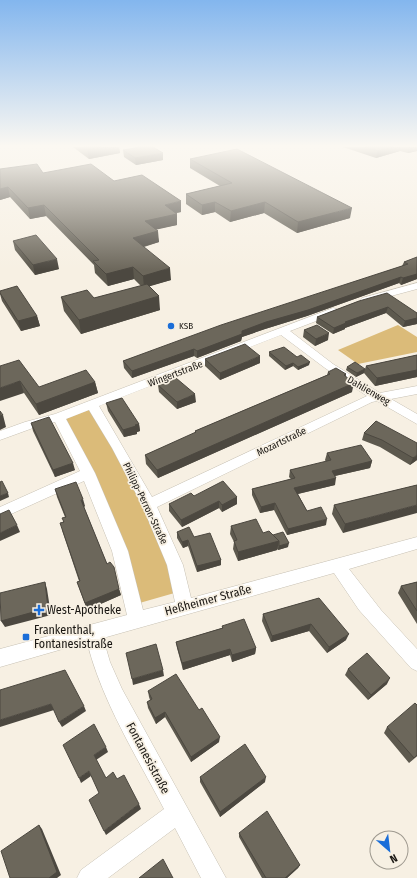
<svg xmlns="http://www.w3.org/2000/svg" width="417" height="878" font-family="'Fira Sans Condensed',sans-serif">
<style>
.green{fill:#dbbb79}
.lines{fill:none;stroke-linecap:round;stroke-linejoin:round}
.minor-casing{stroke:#c7c1b4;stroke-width:1}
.minor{fill:#fff;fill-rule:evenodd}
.wall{fill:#5d594e}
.shaded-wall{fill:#4c4840}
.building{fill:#6c675b;stroke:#4c4840}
.poi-dot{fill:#1b6ed8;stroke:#f7f0e3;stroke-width:1.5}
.labels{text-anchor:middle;stroke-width:3.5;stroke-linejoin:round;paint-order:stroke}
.far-poi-label{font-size:9px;fill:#191612;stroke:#f7f0e3;text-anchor:start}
.street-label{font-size:10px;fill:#191612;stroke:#f7f0e3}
.near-street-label{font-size:12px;fill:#191612;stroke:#f7f0e3}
.near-poi-label{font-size:12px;fill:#191612;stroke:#f7f0e3;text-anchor:start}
</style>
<rect width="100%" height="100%" fill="#f7f0e3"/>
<path class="green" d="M398 325 417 337V352L358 364 338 350Z
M91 408 144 503 178 592 136 604 63 419Z"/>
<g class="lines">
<g class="minor-casing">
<path id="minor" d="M417 283V289L365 303 360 300 362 298Z
M333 308 337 309 338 311 337 313 290 331 333 364 380 393 417 386V394L391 399 417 414V424L377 401 372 402 157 507 183 565 191 598 417 537V549L349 569 381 610 417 649V671L411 668 359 610 334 573 103 638 110 662 122 689 226 878H201L175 828 108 878H77L81 870 164 809C136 755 102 702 87 642L0 667V649L127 615 112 551 84 481 0 519V507L80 471 55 422 33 428 0 440V431L25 422 55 414ZM281 335 325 368 367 396 152 497 99 406ZM89 410 112 448 142 505 167 565 175 602 143 610 128 551 95 473 66 419Z"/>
</g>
<use href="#minor" class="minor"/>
</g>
<path class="wall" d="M73 147H119L120 153 89 159Z
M343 147H417V151L408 153 400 151 376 158Z
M123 150 163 160 136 165 124 157Z
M190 159 350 218 297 233 264 213 230 222 215 212 202 215 186 204V194L220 186 190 168Z
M0 169 43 173 114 181 181 212 176 213 177 225 156 229 159 242 144 247 171 280 149 286 160 310 81 334 64 311 61 297 94 298 141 286 134 279 108 286 95 273 94 265 46 216 30 219 10 197 0 200Z
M13 241 59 269 35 275 15 250Z
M417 257V279L401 285 399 283 307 316 265 329 242 337 241 341 197 358 194 356 132 378 124 368 123 361 402 266 404 262Z
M0 291 37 316 40 326 21 331 2 301 0 294Z
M359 301 417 313V324L403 327 386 313 345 328V329L333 334 316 323 317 317Z
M304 330 328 340 315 346 303 337Z
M269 352 309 365 298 370 293 366 285 370 269 356Z
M417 355V377L375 386 364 373 356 377 346 370 347 367 365 369 366 366Z
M205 359 260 363 220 380 205 366Z
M0 366 39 387 95 382 98 393 39 415 24 393Z
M328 372 346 374V377L352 392 158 478 146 464 145 455 195 433V431L327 375Z
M158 385 196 402 177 409 159 392Z
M106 403 139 424 140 431 137 432V434L124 437 108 411Z
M376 421 417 460 410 465 380 447 362 440 364 433Z
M31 423 75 470 55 477 33 431Z
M327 453 372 461 370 468 335 476V485L298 494 307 511 326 525 287 535 274 510 260 513 252 495V489L291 479 289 477 290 470 326 462 325 460Z
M417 485 343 533 332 514 334 505Z
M55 489 85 506 84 507 107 564 119 589 121 595 87 610 77 582 79 581 62 530 63 522 65 517 57 497Z
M194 496 237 497V504L222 512 219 508 182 527 169 511V504Z
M231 526 273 535 288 547 278 550V549L277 550 238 561 233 549 234 542 230 534Z
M177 532 194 537 221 560V565L197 572 188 546 183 548 177 538Z
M417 582V624L398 593 401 586Z
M319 598 346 640 327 653 309 631 271 642 262 621 263 614Z
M222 626 256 648 255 654 232 662 230 655 183 670 177 648 176 642 222 628Z
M348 669 387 684 368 700 345 675Z
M148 691 199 710 219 742 191 762 165 717 156 724 148 708 147 702 150 700 149 697Z
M387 727 417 756 409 763 384 733Z
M200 777 265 782 220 817 200 782Z
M239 833 300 865 298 868 287 878H262L239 837Z"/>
<path class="shaded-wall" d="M102 147H119L120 153 89 159 87 149Z
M393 147H401L400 151 376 158 378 151Z
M409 147H417V151L408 153Z
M163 153V160L136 165 135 158Z
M8 187 10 197 0 200V189Z
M181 201V212L165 215V205Z
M215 202V212L202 215V205Z
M265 202 264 213 230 222 231 211Z
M44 205 46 216 30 219 28 208Z
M352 208 350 218 297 233 298 222Z
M177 214V225L146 232 145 221Z
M158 231 159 242 135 249 133 238Z
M57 259 59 269 35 275 33 265Z
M133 267 134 279 108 286 106 274Z
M170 268 171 280 144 288 143 276Z
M417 274V279L401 285 403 278Z
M401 277 399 283 307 316 265 329 242 337 241 341 197 358V351L242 331 266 322Z
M159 296 160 310 81 334 79 320Z
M388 307 386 313 345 328V329L333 334 334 328 345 322Z
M37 316 40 326 21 331 18 321Z
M417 318V324L403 327 405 321Z
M329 333 328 340 315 346 316 339Z
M194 349V356L132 378V371Z
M260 356V363L220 380V373Z
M310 362 309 365 298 370V367Z
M293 363V366L285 370 286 366Z
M365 369 364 373 356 377 357 373Z
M417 370V377L375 386 377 378Z
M20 381 24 393 0 401V388Z
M95 382 98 393 39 415 36 404Z
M354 383 352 392 158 478 157 470Z
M195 394 196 402 177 409V402Z
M3 415 6 427 0 430V416Z
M139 424 140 431 137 432V434L124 437 123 430Z
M417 455V460L410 465 413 458Z
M372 461 370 468 330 477 332 471Z
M73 463 75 470 55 477 53 470Z
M336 478 335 485 293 495 294 488Z
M8 493 9 497 0 501V496Z
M237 497V504L222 512V505Z
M83 499 85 506 83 507 81 500Z
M219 501V508L182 527 181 520Z
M275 503 274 510 260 513 261 507Z
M417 505V513L343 533 345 524Z
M327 519 326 525 287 535 288 529Z
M17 525 20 532 0 541V533Z
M188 540V546L183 548 182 542Z
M279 541 277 550 238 561V552Z
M289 543 288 547 278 550 279 546Z
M221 560V565L197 572V566Z
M45 582 47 589 51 615 5 627 1 621Z
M119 589 121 595 87 610 85 603Z
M311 624 309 631 271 642 272 636Z
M349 634 346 640 327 653 329 647Z
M256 648 255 654 232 662V655Z
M230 649V655L183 670 182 663Z
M163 670 164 676 133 685 132 679Z
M390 678 387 684 368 700 371 695Z
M51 704 54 710 0 727V720Z
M84 706 86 711 62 727 59 722Z
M165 712V717L156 724 155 718Z
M220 737 219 742 191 762V757Z
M106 747 108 752 96 760 94 755Z
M417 755V756L409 763Z
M89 771 91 776 81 783 79 778Z
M266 777 265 782 220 817V812Z
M139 804 141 809 106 835 104 831Z
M39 825 42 829 61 875 57 878H49Z
M300 865 298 868 287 878H285Z"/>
<path class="building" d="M84 147H102L87 149Z
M141 147H153L163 153 135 158 123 150Z
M365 147H393L378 151Z
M237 149 352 208 298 222 265 202 231 211 215 202 202 205 186 194 232 183 190 159Z
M37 164 43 173 91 164 114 181 142 175 181 201 165 205 177 214 145 221 158 231 133 238 170 268 143 276 133 267 106 274 93 261 99 260 44 205 28 208 8 187 0 189V169Z
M36 235 57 259 33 265 13 241Z
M417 257V274L403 278 401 277 308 310 266 322 242 331V334L197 351 194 349 132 371 123 361 221 325 408 264 404 262Z
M147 284 159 296 79 320 61 297 87 290 94 298Z
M17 286 37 316 18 321 0 293V291Z
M387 293 417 313V318L405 321 388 307 345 322 346 323 334 328 317 317 359 301Z
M317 325 329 333 316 339 304 330Z
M245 344 260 356 220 373 205 359Z
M284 347 297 357 301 355 310 362 298 367 293 363 286 366 269 352Z
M417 355V370L377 378 366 366Z
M19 360 39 387 86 370 95 382 36 404 20 381 0 388V366Z
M355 362 365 369 357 373 347 367Z
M336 368 346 374 344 375 354 383 157 470 145 455 196 432 195 431 330 374 328 372Z
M176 378 195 394 177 402 158 385Z
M122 398 139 424 135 425 136 426 123 430 106 403Z
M0 411 3 415 0 416Z
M49 417 73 463 53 470 31 423Z
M376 421 417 443V455L413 458 382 440 364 433Z
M361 445 372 461 332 471 336 478 294 488 307 511 321 507 327 519 288 529 275 503 261 507 252 489 295 478 290 470 331 460 327 453Z
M2 481 8 493 0 496V482Z
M223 481 237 497 222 505 219 501 181 520 169 504 191 493 194 496Z
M76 482 83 499 81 500 107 564 110 562 114 567 119 589 85 603 77 582 80 581 60 523 64 522 62 518 66 517 55 489Z
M417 485V505L345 524 334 505Z
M9 510 17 525 0 533V514Z
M256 519 263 533 269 531 279 541 238 552 234 541 237 540 231 526Z
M189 527 194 537 210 533 221 560 197 566 188 540 182 542 177 532Z
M283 532 289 543 279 546V541L273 535Z
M45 582 48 608 1 621 0 593Z
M417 582V611L401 586Z
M319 598 349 634 329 647 311 624 272 636 263 614Z
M244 619 256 648 232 655 230 649 182 663 176 642 223 628 222 626Z
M156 644 163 670 132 679 126 653Z
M367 653 390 678 371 695 348 669Z
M65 670 84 706 59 722 51 704 0 720V690Z
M176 674 199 710 202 708 220 737 191 757 165 712 155 718 147 702 152 699 148 691Z
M415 703 417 705V755L414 758 387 727Z
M94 724 106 747 94 755 106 778 113 772 117 779 124 775 139 804 104 831 89 800 99 793 89 771 79 778 63 745Z
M245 744 266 777 220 812 200 777Z
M267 811 300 865 285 878H266L239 833Z
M39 825 57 872 49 878H10L1 851Z
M163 859 173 878H139Z"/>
<linearGradient id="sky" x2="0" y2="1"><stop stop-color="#83b6ee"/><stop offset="0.54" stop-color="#fbf8f2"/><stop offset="1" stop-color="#fbf8f2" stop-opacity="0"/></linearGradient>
<rect width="417" height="270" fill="url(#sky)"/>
<g class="poi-dot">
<circle cx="171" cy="326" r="4"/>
<path d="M37 604h4v4h4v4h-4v4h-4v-4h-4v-4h4z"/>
<rect x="22" y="633" width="8" height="8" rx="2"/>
</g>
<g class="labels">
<g class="far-poi-label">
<text x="179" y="329">KSB</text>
</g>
<g class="street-label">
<text transform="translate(175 373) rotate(-21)" y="4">Wingertstraße</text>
<text transform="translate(369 390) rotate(30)" y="4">Dahlienweg</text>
<text transform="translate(281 441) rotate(-26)" y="4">Mozartstraße</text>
<text transform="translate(146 503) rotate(64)" y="4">Philipp-Perron-Straße</text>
</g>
<g class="near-street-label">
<text transform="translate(208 600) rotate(-15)" y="4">Heßheimer Straße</text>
<text transform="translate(148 758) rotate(62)" y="4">Fontanesistraße</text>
</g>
<g class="near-poi-label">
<text x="47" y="614">West-Apotheke</text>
<text x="34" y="634">Frankenthal,<tspan x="34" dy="14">Fontanesistraße</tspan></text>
</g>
</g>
<g transform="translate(389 850) rotate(152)"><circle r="19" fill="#f7f0e3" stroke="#9e998f"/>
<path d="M0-3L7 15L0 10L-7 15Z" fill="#1b6ed8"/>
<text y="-6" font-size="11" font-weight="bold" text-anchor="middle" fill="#191612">N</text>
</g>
</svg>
